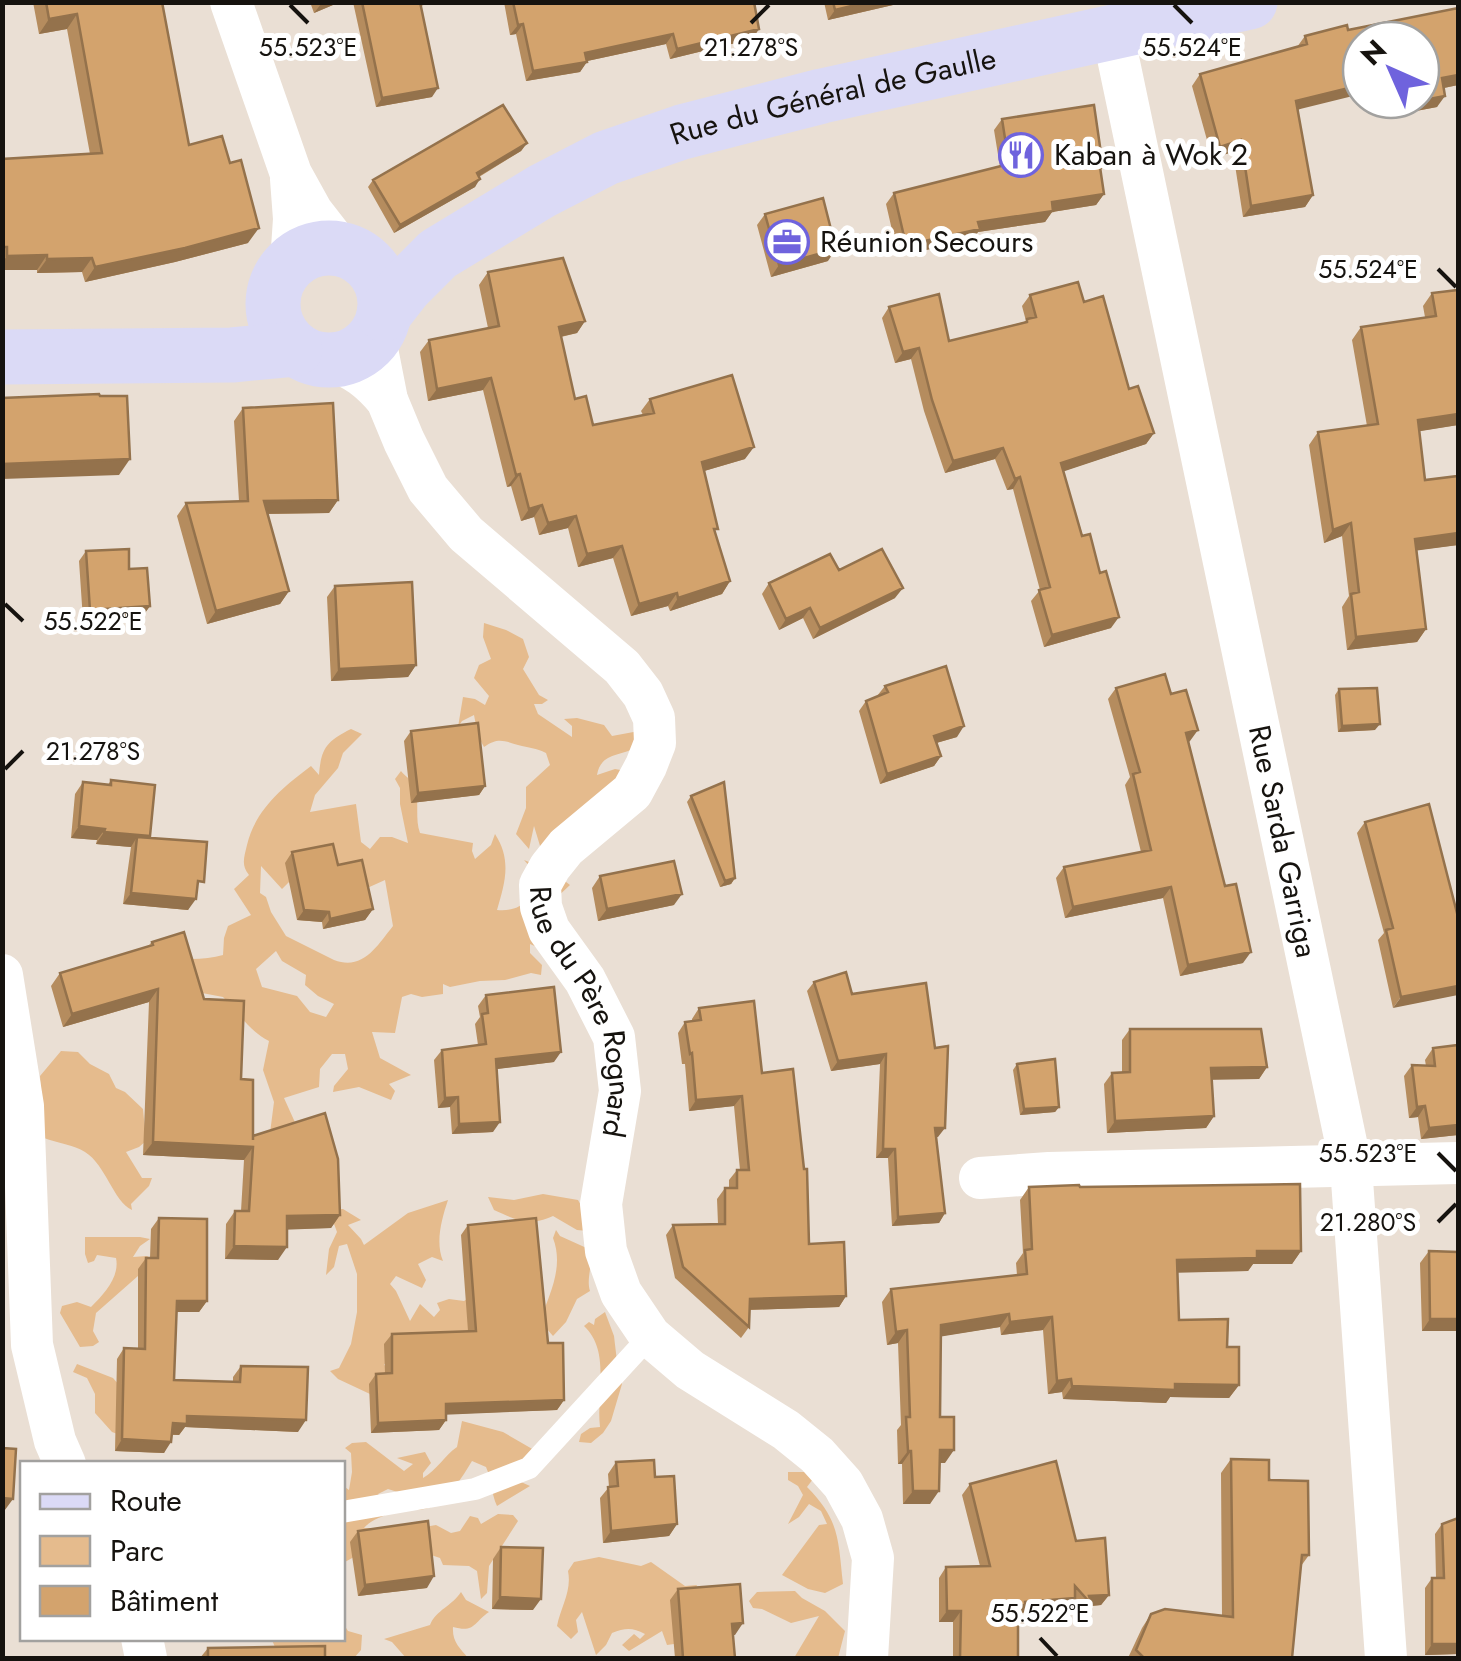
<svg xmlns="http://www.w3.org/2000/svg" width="1461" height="1661" font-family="Jost,sans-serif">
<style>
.green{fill:#e5bb8d;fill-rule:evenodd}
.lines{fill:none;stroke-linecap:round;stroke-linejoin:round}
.lane{stroke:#fff;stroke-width:22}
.street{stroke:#fff;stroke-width:42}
.secondary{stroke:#dbdaf6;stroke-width:55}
.wall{fill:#b58c5e}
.shaded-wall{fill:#94724c}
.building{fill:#d3a36d;stroke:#94724c;stroke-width:2.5}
.ticks{fill:none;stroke:#16130f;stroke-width:4}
.labels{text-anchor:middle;stroke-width:10;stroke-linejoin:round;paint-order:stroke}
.street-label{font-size:30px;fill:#16130f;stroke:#fff}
.poi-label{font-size:30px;fill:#16130f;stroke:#fff;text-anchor:start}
.ticks-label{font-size:25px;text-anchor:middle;fill:#16130f;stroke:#fff;stroke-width:10;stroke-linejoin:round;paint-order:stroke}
</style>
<rect width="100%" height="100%" fill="#eadfd4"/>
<path class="green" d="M484 623 506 630 523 639 529 657 523 669 539 695 548 700 542 704H534L538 714 572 737V726L564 719 577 718 604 725 612 736 655 728C650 734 645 743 637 747 620 757 601 752 597 775L615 769 626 771 544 859 534 826 529 849 516 834 526 808V787L550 765 546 753C536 748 529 748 518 745 504 741 498 737 484 747L478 736 474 715 462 721 458 727 463 697 475 699 485 705 489 696 474 678 479 665 491 659 483 637Z
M351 729 362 734 343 753 338 768 315 795 310 812 356 804 361 842 370 849 380 837H392L408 843 400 804V788L395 779 401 771C402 773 412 781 413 783 421 795 414 818 420 833L473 843 472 851 475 859 491 845 495 834C512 860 505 883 497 910 523 912 528 899 542 880L524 860 553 872 570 885 554 900 537 947 530 944V953L542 965 541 975 531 973 505 980 480 981 450 987 443 984V994L422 997 411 994 402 997 395 1033 372 1032 380 1058 411 1075 389 1084 395 1091 391 1100 359 1087 333 1092 334 1086 348 1069 345 1054H332L320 1069 319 1087 284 1098 298 1129 270 1133 274 1102 263 1070 269 1041C248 1030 239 1013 223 997L202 993 145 952 148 946 156 940 155 956C176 959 203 961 223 955L224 938 228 926 251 915 234 889 249 875C241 865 244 858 247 845 255 810 283 787 311 766L319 775C321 748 327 741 351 729ZM261 866 282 889 291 880 365 889 385 880 393 926C377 946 363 971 334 960L286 936 271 912 266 897 260 893ZM276 951 282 961 306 975 305 985 318 996 334 1004 326 1017 310 1012 297 996 262 987 256 969Z
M61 1051 78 1052 90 1064 109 1074 116 1088 125 1092 143 1109 146 1141 139 1147 126 1152 142 1178H152L149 1186 131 1204 132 1210C113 1201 106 1165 85 1152 74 1145 57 1143 44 1138L40 1076Z
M543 1194 578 1200 588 1218V1231L577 1230 553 1216C527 1227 519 1221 494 1210L488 1197 514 1200Z
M448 1200C442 1218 435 1242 443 1261L432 1257 418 1264 426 1280 422 1288 396 1276 390 1284 396 1291 410 1321 420 1304 434 1317 440 1310 437 1303 449 1299 464 1301 472 1296 535 1303 403 1362 384 1364 394 1384 371 1388 370 1394 338 1379 330 1371 339 1368 351 1344 357 1312V1274L347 1244 339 1246 334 1267 326 1275 329 1249 337 1232 329 1210 343 1209 361 1220 348 1225 361 1239 364 1245 408 1213Z
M556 1230 560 1236 591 1250C593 1264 586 1279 590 1291L577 1299 566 1322 553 1336 540 1321C550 1293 564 1267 553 1238Z
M85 1237H140L150 1239 140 1246 133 1257 147 1256 155 1261 96 1313 93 1331 99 1342 93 1346 80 1347 60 1313 62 1306 77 1302 91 1307C104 1294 120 1277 116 1258L97 1255 94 1261 88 1263 85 1254Z
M605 1312 614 1336 618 1370 622 1384 611 1421 603 1433 591 1443 579 1442 581 1434 590 1428 600 1427C596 1394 611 1351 584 1326L589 1322 594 1325 595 1319Z
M77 1364 113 1378 132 1400 131 1439 112 1432 95 1413V1394L87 1378 73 1372Z
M462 1421 503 1432 534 1450 521 1482 530 1486 497 1506C491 1493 492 1480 486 1467L472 1461C457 1485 441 1515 409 1509L404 1494 388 1489 378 1494 391 1512C381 1518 372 1519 364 1528L413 1529 436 1525 451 1533 460 1531 470 1516 478 1518 481 1524 498 1514 513 1515 518 1521 489 1566 487 1593 481 1599 477 1571 469 1566 443 1565 440 1558 425 1553 354 1557 343 1563 342 1485 349 1490 352 1472 351 1453 345 1448 352 1443 366 1442 404 1471 413 1464 397 1458 425 1452 431 1463 423 1473V1478C437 1470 444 1456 457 1447Z
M788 1472H810L813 1479 807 1487C840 1520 838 1540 843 1584L825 1593 808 1589 782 1575 819 1525 827 1524 821 1511 809 1504 799 1517 788 1524 803 1495 798 1486 788 1480Z
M599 1557 641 1566 651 1562 685 1586 697 1585 674 1644 667 1645 662 1631 629 1651 622 1645 634 1634 640 1639 645 1634C632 1627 625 1628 612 1633L606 1645 596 1655 582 1612 576 1620 578 1632 571 1639 557 1626C561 1606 572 1591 568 1571L574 1562Z
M795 1591 802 1598 825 1611 845 1631 838 1658H794L819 1616 791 1623 762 1609 753 1608 749 1601 757 1592Z
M461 1592 466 1600 489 1612C473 1623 475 1633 453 1627 452 1642 460 1648 468 1658H406L392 1642 384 1639 430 1625C436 1610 452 1606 461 1592Z
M343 1623 348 1631 362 1635 361 1650 354 1658H251L277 1652 272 1640 268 1639 342 1638Z"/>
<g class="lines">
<path class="lane" d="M342 1512 475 1489 529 1468 650 1336"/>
<g class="street">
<path d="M231 2 291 174 312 212 340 248"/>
<path id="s1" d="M1113 34 1351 1166 1386 1658"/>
<path d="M291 263 294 219 291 179"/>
<path id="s2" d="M379 330 377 349 387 400 404 441 428 489 466 534 622 667 643 694 654 718 655 743 646 766 632 792 566 847 550 867 540 885 541 907 549 930 585 980 614 1037 620 1091 601 1204 606 1251 621 1293 650 1336 690 1370 786 1430 817 1455 843 1484 862 1519 873 1558 867 1658"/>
<path d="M331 360C356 369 370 380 387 400"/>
<path d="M2 975 23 1106 32 1345 55 1441 65 1464"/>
<path d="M980 1178 1049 1173 1458 1163"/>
<path d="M142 1638 146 1658"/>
</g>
<g class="secondary">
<circle cx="329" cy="304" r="56"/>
<path id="s3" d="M384 314 405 287 438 254 542 191 606 158 682 132 822 96 1250 2"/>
<path d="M2 357 232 355 295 349"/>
</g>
</g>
<path class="wall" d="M33 2H162L189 145 248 243 175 262 85 282 82 272 37 273V270H2V159L90 154 67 29 39 34Z
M310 2H340L314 13Z
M353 2H431L421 6 432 97 376 107Z
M504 2H754L759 29 752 39 670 59 666 44 587 61 580 72 526 81 516 34 510 35Z
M824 2H906L828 20Z
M1458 8V85L1444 88 1437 107 1400 114 1398 100H1421V40L1298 110 1313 195 1305 207 1243 217 1233 152 1212 158 1192 86 1200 74 1297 47 1305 36 1348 30Z
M1002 119 1103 167 1100 171 1104 194 1096 205 1052 212 1045 222 978 232 972 240 898 256 886 204 894 193 1000 167 994 130Z
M527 143 521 151 479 177 475 187 394 233 368 187 373 180Z
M765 214 828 261 771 277 757 225Z
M488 272 585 321 577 333 561 337 575 399 593 425 643 415 641 411 650 399 745 459 704 471 715 532 730 581 722 594 670 611 668 606 631 616 613 558 578 567 568 528 539 535 534 517 521 521 511 486 507 487 483 390 428 401 420 352 429 340 488 328 479 285Z
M1432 293 1458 425 1419 431 1425 480 1458 476V545L1417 550 1426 629 1417 642 1347 650 1342 607 1349 596 1342 536 1324 543 1309 445 1318 432 1367 426 1352 340 1361 327 1425 317 1423 306Z
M1030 295 1084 302 1129 389 1154 433 1146 444 1063 471 1111 628 1044 647 1031 601 1040 590 1013 489 1007 490 995 459 945 473 924 411 911 359 895 363 882 318 889 307 949 341 1024 322 1026 321 1022 306Z
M243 408 338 500 329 513 267 514 289 591 280 604 207 624 177 516 186 503 239 501 234 421Z
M86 551 129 569 150 606 142 617 83 620 79 561Z
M769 583 895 598 813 639 803 618 779 630 762 594Z
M335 586 416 665 408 677 331 681 327 597Z
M885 686 957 737 936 743 941 756 934 766 880 784 859 711 866 701 877 696Z
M1116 688 1171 694 1190 741 1189 742 1243 963 1180 976 1163 898 1065 918 1056 878 1064 867 1141 852 1125 785 1130 777 1108 699Z
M1339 689 1375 730 1338 732 1335 695Z
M411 731 485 786 479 795 411 803 404 741Z
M111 780 150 836 148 838 197 892 188 910 123 904 131 847 96 844 97 840 71 838 75 794 83 782 108 785Z
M691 796 735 878 731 884 720 887 687 802Z
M1365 822 1458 917 1393 1008 1378 940 1384 933 1357 833Z
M292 852 338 865 373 909 365 920 323 929 322 922 297 920 285 863Z
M600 876 674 905 598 921 592 888Z
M152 942 204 999 241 1079 253 1136 340 1215 331 1228 287 1229 278 1260 225 1259 226 1224 235 1211H241L244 1160 143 1155 149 1002 63 1027 51 986 60 973 148 946Z
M814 982 852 994 938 1137H936L945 1213 939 1223 892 1226 888 1158H876L880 1064 831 1071 807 991Z
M486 995 554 1062 496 1069 493 1132 452 1134 450 1107 438 1108 434 1060 442 1050 478 1045 475 1024 480 1017 478 1006Z
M699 1008 762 1073 809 1244 846 1296 839 1307 749 1310V1327L741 1338 675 1278 666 1235 673 1225 718 1224 717 1199 725 1188H729V1180L737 1170H740L734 1106 689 1111 685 1064H682L678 1033 685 1022 692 1021V1019Z
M1130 1029 1267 1067 1259 1079H1212L1214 1116 1206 1128 1107 1133 1104 1084 1112 1073 1122 1072V1040Z
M1458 1045V1135L1421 1139 1418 1117 1409 1118 1404 1076 1412 1065 1426 1066 1425 1060 1433 1048Z
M1017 1064 1059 1107 1055 1112 1020 1115 1013 1070Z
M1029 1187H1080L1301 1251 1292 1264H1253L1248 1271 1177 1272 1179 1320 1227 1347 1239 1385 1229 1398 1170 1397 1166 1403 1063 1399 1062 1392 1048 1394 1043 1330 1001 1335 1000 1327 941 1336 940 1417 945 1463H940L930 1504H903L902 1464H898L897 1430 901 1425 898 1343 887 1345 882 1302 891 1289 1017 1275 1016 1263 1023 1253 1020 1200Z
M159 1218 207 1301 199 1312H176L174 1380 233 1382V1377L241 1366 298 1432 185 1427 179 1435H172L164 1453 115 1451 117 1359 124 1348H138V1269L146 1258H150L151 1229Z
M468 1225 548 1343 564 1400 557 1410 446 1414V1420L439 1430 371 1433 369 1384 376 1374 385 1373 384 1344 392 1334 468 1331 461 1235Z
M1429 1251 1458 1252V1331H1422L1420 1263Z
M1231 1459 1269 1480 1309 1555 1301 1566 1292 1658H1128L1142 1628 1151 1614 1222 1616 1221 1473Z
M616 1462 655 1477 677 1524 669 1536 603 1543 600 1498 609 1487 608 1474Z
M970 1484 1076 1541 1109 1595 1101 1605 1091 1606 1084 1616 1072 1602 1067 1608 1020 1613 1018 1616V1658H953V1622H939V1578L946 1567 980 1566 962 1495Z
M1442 1524 1458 1654 1425 1655V1588L1432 1578H1436L1435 1534Z
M358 1531 427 1588 358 1596 350 1542Z
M501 1547 533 1610 492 1609 493 1559Z
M678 1589 735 1635H733L735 1658H675L670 1600Z
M208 1648 325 1658H200Z"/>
<path class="shaded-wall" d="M325 2H340L314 13 321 4Z
M868 2H906L828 20 835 10Z
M77 14 67 29 39 34 49 19Z
M523 24 516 34 510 35 518 25Z
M759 29 752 39 670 59 677 49Z
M673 34 666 44 578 63 585 53Z
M587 62 580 72 526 81 533 71Z
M1458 75V85L1434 90 1442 78Z
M1361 85V94L1288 112 1296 101Z
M438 88 432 97 376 107 382 98Z
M1445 96 1437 107 1400 114 1408 103Z
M1241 140 1233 152 1212 158 1220 147Z
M527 143 521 151 471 181 477 173Z
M480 179 475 187 394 233 400 225Z
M1104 194 1096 205 1052 212 1045 222 978 232 972 240 898 256 906 245 978 222 1052 202Z
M1313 195 1305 207 1243 217 1251 206Z
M259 228 248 243 175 262 85 282 95 267Z
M836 249 828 261 771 277 779 265Z
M47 255 37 270H2V263L7 256Z
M92 258 82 272 37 273 47 259Z
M585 321 577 333 550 339 559 327Z
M919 348 911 359 895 363 903 352Z
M491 378 483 390 428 401 437 389Z
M1458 414V425L1409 433 1418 420Z
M1154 433 1146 444 1053 475 1061 463Z
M754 447 745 459 694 474 702 462Z
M1003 448 995 459 945 473 953 461Z
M130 459 119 475 2 479V464Z
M520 474 511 486 507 487 516 475Z
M1020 477 1013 489 1007 490 1015 479Z
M338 500 329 513 255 514 264 501Z
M542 505 534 517 521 521 529 509Z
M576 516 568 528 539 535 548 523Z
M1351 523 1342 536 1324 543 1333 530Z
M1458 533V545L1406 552 1415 539Z
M622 546 613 558 578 567 587 554Z
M730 581 722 594 670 611 678 598Z
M903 588 895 598 813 639 820 628Z
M289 591 280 604 207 624 216 611Z
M677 593 668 606 631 616 639 604Z
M150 606 142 617 83 620 90 610Z
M810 608 803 618 779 630 786 619Z
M1119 617 1111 628 1044 647 1052 635Z
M1426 629 1417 642 1347 650 1356 637Z
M416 665 408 677 331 681 339 669Z
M1380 724 1375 730 1338 732 1342 726Z
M964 726 957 737 926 746 934 736Z
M1198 730 1190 741 1179 744 1186 733Z
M941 756 934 766 880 784 887 774Z
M485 786 479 795 411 803 418 793Z
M79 826 105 829 97 840 71 838Z
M104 832 150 836 142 847 137 837 131 847 96 844Z
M735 878 731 884 720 887 725 881Z
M1171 887 1163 898 1065 918 1073 907Z
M131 893 196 899 188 910 123 904Z
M682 894 674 905 598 921 607 909Z
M373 909 365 920 323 929 330 919Z
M304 910 329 912 322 922 297 920Z
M1251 952 1243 963 1180 976 1188 965Z
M1458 986V995L1393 1008 1401 997Z
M158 989 149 1002 63 1027 72 1014Z
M561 1052 554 1062 489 1070 496 1059Z
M886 1054 880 1064 831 1071 838 1061Z
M1267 1067 1259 1079 1203 1080 1211 1068Z
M742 1096 734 1106 689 1111 696 1100Z
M458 1097 450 1107 438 1108 445 1098Z
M1425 1106 1418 1117 1409 1118 1417 1107Z
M1059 1107 1055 1112 1020 1115 1024 1109Z
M1214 1116 1206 1128 1107 1133 1115 1121Z
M500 1122 493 1132 452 1134 459 1124Z
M1458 1125V1135L1421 1139 1429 1128Z
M935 1128H945L938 1137H928Z
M153 1142 253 1147 244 1160 143 1155Z
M883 1149H895L888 1158H876Z
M945 1213 939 1223 892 1226 898 1217Z
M340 1215 331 1228 278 1230 287 1216Z
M234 1246 287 1247 278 1260 225 1259Z
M1257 1251H1301L1292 1264H1253L1248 1271 1168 1273 1177 1260Z
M846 1296 839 1307 742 1310 750 1299Z
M177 1301H207L199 1312H169Z
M1009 1314 1000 1327 932 1338 941 1325Z
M1052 1317 1043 1330 1001 1335 1010 1322Z
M1430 1319H1458V1331H1422Z
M907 1330 898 1343 887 1345 896 1332Z
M1071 1379 1062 1392 1048 1394 1057 1381Z
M1175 1384 1239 1385 1229 1398 1170 1397 1166 1403 1063 1399 1072 1386Z
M564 1400 557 1410 439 1415 446 1404Z
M187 1416 306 1420 298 1432 185 1427 179 1435 165 1434 173 1423Z
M446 1420 439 1430 371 1433 378 1423Z
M122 1439 171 1442 164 1453 115 1451Z
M940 1450H954L945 1463H931Z
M908 1451H911L902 1464H898Z
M913 1491H939L930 1504H903Z
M2 1498 13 1499 2 1514Z
M677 1524 669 1536 603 1543 611 1531Z
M434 1576 427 1588 358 1596 365 1585Z
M1109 1595 1101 1605 1091 1606 1089 1596Z
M500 1597 541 1599 533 1610 492 1609Z
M1075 1598 1067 1608 1020 1613 1018 1616V1606L1025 1602Z
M947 1611H961L953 1622H939Z
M743 1623 735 1635H724L732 1624Z
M1432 1644H1458V1654L1425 1655Z"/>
<path class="building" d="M46 2H162L189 145 222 136 230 163 241 160 259 228 185 248 95 267 92 258 47 259V255L7 256V247H2V159L102 153 77 14 49 19Z
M362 2H420L438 88 382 98Z
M513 2H754L759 29 677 49 673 34 585 53 587 62 533 71 523 24 518 25Z
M833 2H868L835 10Z
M1458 8V75L1442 78 1445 96 1408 103V100H1421V40H1361V85L1296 101 1313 195 1251 206 1241 140 1220 147 1200 74 1307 44 1305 36 1347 25 1348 30Z
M503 105 527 143 477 173 480 179 400 225 373 180Z
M1094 105 1103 167H1100L1104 194 1052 202 1053 211 978 222 980 229 906 245 894 193 1009 164 1002 119Z
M823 198 836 249 779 265 765 214Z
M563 258 585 321 559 327 575 399 586 396 593 425 654 413 650 399 732 375 754 447 702 462 718 529H714L730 581 678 598 677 593 639 604 622 546 587 554 576 516 548 523 542 505 529 509 520 474 516 475 491 378 437 389 429 340 499 326 488 272Z
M1078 282 1084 302 1103 296 1129 389 1138 386 1154 433 1061 463 1082 536 1090 534 1100 573 1106 571 1119 617 1052 635 1039 590 1050 587 1020 477 1015 479 1003 448 953 461 932 400 919 348 903 352 889 307 939 294 949 341 1027 322V319L1036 317 1030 295Z
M1458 290V414L1418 420 1425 480 1458 476V533L1415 539 1426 629 1356 637 1351 594 1359 592 1351 523 1333 530 1318 432 1378 424 1361 327 1436 316 1432 293Z
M99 394 100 396H127L130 459 2 464V398Z
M333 403 338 500 264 501 289 591 216 611 186 503 248 501 243 408Z
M129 549V569L147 568 150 606 90 610 86 551Z
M882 549 903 588 820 628 810 608 786 619 769 583 830 554 839 570Z
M412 582 416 665 339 669 335 586Z
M946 666 964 726 934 736 941 756 887 774 866 701 888 692 885 686Z
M1165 674 1171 694 1186 690 1198 730 1186 733 1225 886 1236 884 1251 952 1188 965 1171 887 1073 907 1064 867 1151 850 1133 774 1140 772 1116 688Z
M1377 688 1380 724 1342 726 1339 689Z
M478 723 485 786 418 793 411 731Z
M111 780 155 785 150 836 104 832 105 829 79 826 83 782 111 785Z
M724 782 735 878 725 881 691 796Z
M1429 804 1458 917V986L1401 997 1386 930 1393 928 1365 822Z
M137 837 207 842 204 882 198 881 196 899 131 893Z
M333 844 338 865 362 860 373 909 330 919 329 912 304 910 292 852Z
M674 861 682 894 607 909 600 876Z
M184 932 204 999 244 1001 241 1079 253 1080V1140V1136L325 1113 338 1159 340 1215 287 1216V1247L234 1246 235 1211H249L253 1147 153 1142 158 989 72 1014 60 973 153 945 152 942Z
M846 972 852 994 926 983 935 1048 948 1046 945 1128H935L945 1213 898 1217 895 1149H883L886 1054 838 1061 814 982Z
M554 987 561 1052 496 1059 500 1122 459 1124 458 1097 445 1098 442 1050 486 1044 482 1014 488 1013 486 995Z
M754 1001 762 1073 793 1069 804 1169H807L809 1244 844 1242 846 1296 750 1299 749 1327 683 1267 673 1225 725 1224V1188H737V1170H749L742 1096 696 1100 692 1053 690 1054 685 1022 701 1020 699 1008Z
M1130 1029H1261L1267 1067 1211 1068 1214 1116 1115 1121 1112 1073 1130 1072Z
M1458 1045V1125L1429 1128 1425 1106 1417 1107 1412 1065 1435 1066 1433 1048Z
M1055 1059 1059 1107 1024 1109 1017 1064Z
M1300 1184 1301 1251H1257V1258L1177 1260 1179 1320 1228 1319 1227 1347H1239V1385L1175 1384V1390L1072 1386 1071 1379 1057 1381 1052 1317 1010 1322 1009 1314 941 1325 940 1417H954V1450H940L939 1491H913L911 1451H908L906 1417H910L907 1330 896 1332 891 1289 1027 1274 1025 1250 1032 1249 1029 1187 1079 1185 1080 1187Z
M159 1218 207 1219V1301H177L174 1380 240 1382 241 1366 308 1367 306 1420 187 1416V1424L173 1423 171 1442 122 1439 124 1348 145 1349 146 1258H158Z
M536 1218 548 1343H563L564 1400 446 1404V1420L378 1423 376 1374 392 1373V1334L476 1331 468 1225Z
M1429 1251 1458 1252V1319H1430Z
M2 1448 16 1449 13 1499 2 1498Z
M1231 1459 1269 1460V1480L1308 1481 1309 1555H1302L1292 1658H1144L1136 1650 1151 1614 1165 1609 1233 1617Z
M654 1460 655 1477 674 1476 677 1524 611 1531 608 1487 618 1486 616 1462Z
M1056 1461 1076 1541 1105 1538 1109 1595 1089 1596 1092 1605 1075 1586V1598L1025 1602V1605L1018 1606V1658H960L961 1611H947L946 1567 990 1566 970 1484Z
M1458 1518V1644H1432V1578H1444L1442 1524Z
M428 1521 434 1576 365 1585 358 1531Z
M501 1547 543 1548 541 1599 500 1597Z
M740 1584 743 1623 732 1624 735 1658H683L678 1589Z
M325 1646V1658H208V1648Z"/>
<path class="ticks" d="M290 5 308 23M1174 5 1192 23M751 23 769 5M1438 269 1456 287M5 604 23 621M5 769 23 751M1438 1153 1456 1171M1438 1222 1456 1204M1040 1638 1057 1656"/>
<defs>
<g id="restaurant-ring" transform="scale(2.25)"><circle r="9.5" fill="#fff" stroke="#6f63dd" stroke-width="1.5"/><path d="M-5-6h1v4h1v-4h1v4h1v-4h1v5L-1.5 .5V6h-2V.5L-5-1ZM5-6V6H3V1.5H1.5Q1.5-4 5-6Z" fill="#6f63dd"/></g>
<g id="office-ring" transform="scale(2.25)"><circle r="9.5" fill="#fff" stroke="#6f63dd" stroke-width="1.5"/><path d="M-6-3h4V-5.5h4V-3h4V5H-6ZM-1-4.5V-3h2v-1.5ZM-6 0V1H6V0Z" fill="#6f63dd"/></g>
</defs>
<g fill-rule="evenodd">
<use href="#restaurant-ring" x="1021" y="155"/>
<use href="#office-ring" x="787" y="242"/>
</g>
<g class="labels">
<g class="street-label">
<text dy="10" stroke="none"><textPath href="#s3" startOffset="510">Rue du Général de Gaulle</textPath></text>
<text dy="10" stroke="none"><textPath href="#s1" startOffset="825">Rue Sarda Garriga</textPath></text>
<text dy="10" stroke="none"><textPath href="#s2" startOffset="842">Rue du Père Rognard</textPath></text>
</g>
<g class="poi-label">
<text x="1054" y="165">Kaban à Wok 2</text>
<text x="820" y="252">Réunion Secours</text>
</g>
</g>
<g class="ticks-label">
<text x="1192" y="56">55.524°E</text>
<text x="308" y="56">55.523°E</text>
<text x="751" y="56">21.278°S</text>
<text x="1368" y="278">55.524°E</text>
<text x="93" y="630">55.522°E</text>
<text x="93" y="760">21.278°S</text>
<text x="1368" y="1162">55.523°E</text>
<text x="1368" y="1231">21.280°S</text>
<text x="1040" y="1622">55.522°E</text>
</g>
<rect width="1461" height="1661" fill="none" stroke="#16130f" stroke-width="10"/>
<rect x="20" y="1461" width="325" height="180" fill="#ffffff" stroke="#a2a19f" stroke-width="2.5"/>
<rect x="40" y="1494" width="50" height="15" fill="#dbdaf6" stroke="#a2a19f" stroke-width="2.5"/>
<text x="110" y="1511" font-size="30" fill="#16130f">Route</text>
<rect x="40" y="1536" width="50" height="30" fill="#e5bb8d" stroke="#a2a19f" stroke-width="2.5"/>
<text x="110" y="1561" font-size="30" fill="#16130f">Parc</text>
<rect x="40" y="1586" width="50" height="30" fill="#d3a36d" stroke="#a2a19f" stroke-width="2.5"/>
<text x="110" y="1611" font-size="30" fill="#16130f">Bâtiment</text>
<g transform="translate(1391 70) rotate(315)"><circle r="48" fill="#ffffff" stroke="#a2a19f" stroke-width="2.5"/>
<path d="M0-8L18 38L0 25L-18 38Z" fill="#6f63dd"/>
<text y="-15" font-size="28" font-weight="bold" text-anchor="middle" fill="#16130f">N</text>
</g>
</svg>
